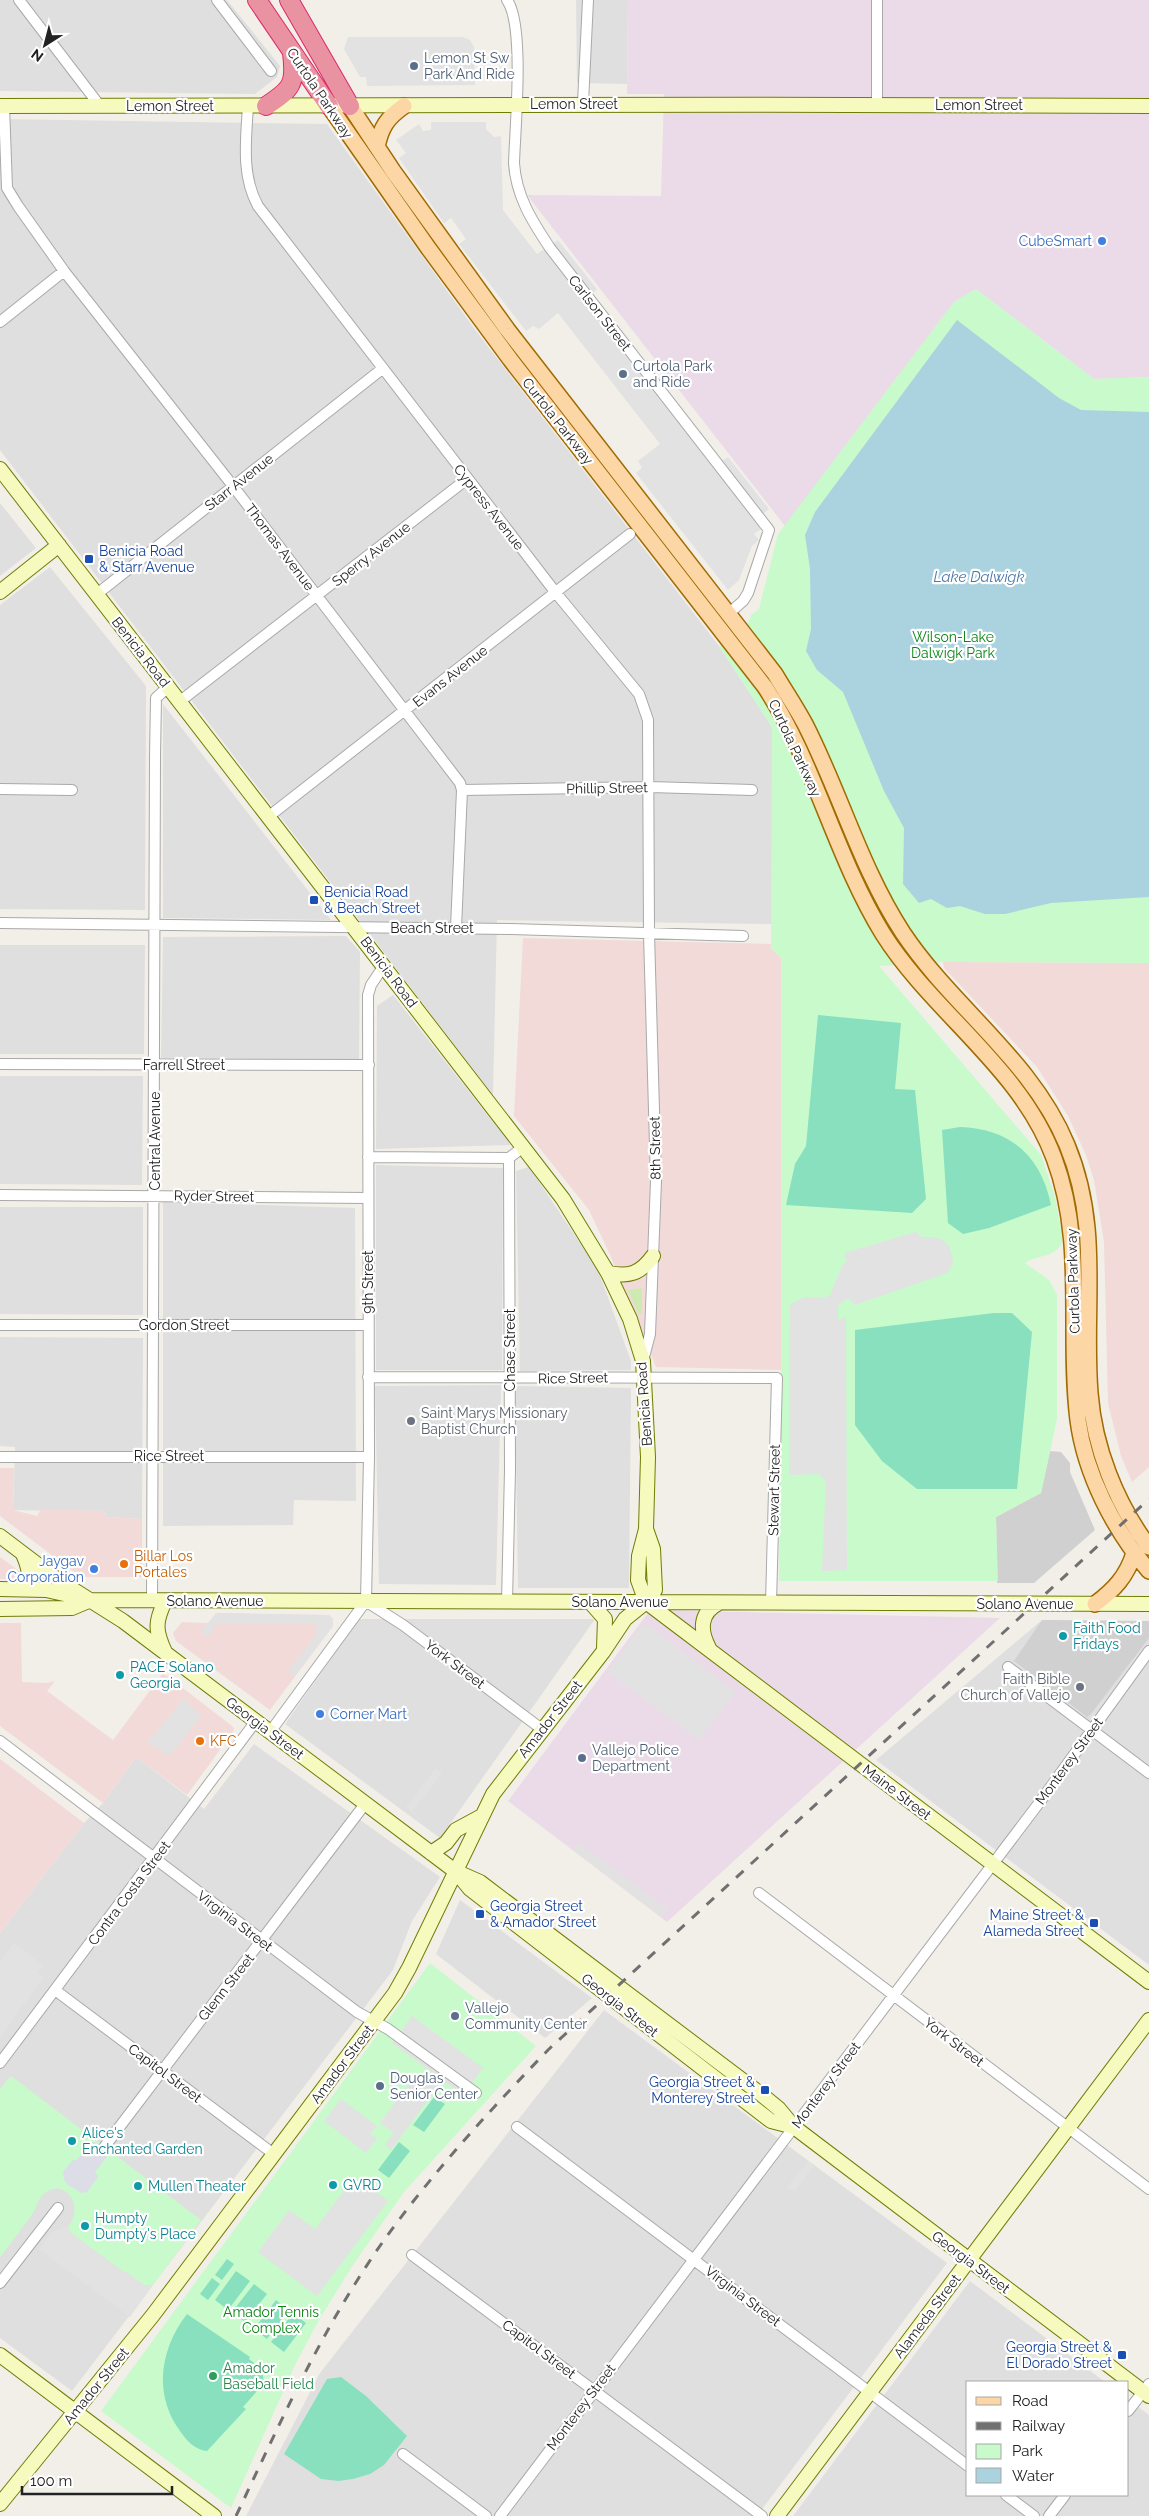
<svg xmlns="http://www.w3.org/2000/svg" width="1149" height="2516" font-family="Raleway,sans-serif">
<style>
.residential{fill:#e0dfdf}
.commercial{fill:#f2dad9}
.industrial{fill:#ebdbe8}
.religious{fill:#d0d0d0}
.grass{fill:#cdebb0}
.park{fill:#c8facc}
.pitch{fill:#88e0be}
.parking{fill:#e2e2e2}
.plaza{fill:#dddde8}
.water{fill:#aad3df}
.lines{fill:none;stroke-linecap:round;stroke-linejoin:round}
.street-casing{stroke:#a9a9a9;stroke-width:12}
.secondary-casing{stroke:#707d05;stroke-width:16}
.primary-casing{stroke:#a06b00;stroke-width:18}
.highway-casing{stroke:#dc2a67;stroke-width:20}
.street{stroke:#fff;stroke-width:10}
.secondary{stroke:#f7fabf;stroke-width:14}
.primary{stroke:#fcd6a4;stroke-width:15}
.highway{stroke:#e892a2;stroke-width:18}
.rail{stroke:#707070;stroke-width:3;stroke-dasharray:10 10;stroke-linecap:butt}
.service-dot{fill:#5c6f8a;stroke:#fff;stroke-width:2}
.shop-dot{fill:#3f7fe0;stroke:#fff;stroke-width:2}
.transit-dot{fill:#1a4fb4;stroke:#fff;stroke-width:2}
.worship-dot{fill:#6b7280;stroke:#fff;stroke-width:2}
.food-dot{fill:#e8710a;stroke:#fff;stroke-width:2}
.culture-dot{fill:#0f9aa8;stroke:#fff;stroke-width:2}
.leisure-dot{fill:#2e9e5b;stroke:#fff;stroke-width:2}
.labels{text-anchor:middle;stroke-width:4.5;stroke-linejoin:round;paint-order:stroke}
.service-label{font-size:14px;fill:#4e5e75;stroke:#fff;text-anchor:start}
.street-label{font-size:14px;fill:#222;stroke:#fff}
.shop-label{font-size:14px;fill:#366cbe;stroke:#fff;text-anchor:end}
.transit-label{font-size:14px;fill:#164399;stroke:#fff;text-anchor:start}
.park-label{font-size:14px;fill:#0c8416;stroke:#fff}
.worship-label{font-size:14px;fill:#5b616d;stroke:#fff;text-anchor:start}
.food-label{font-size:14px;fill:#c56008;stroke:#fff;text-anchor:start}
.culture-label{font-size:14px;fill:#0d838f;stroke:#fff;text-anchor:start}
.leisure-label{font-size:14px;fill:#27864d;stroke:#fff;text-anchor:start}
.water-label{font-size:15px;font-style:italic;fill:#4a7aab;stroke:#fff}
</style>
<rect width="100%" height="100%" fill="#f2efe9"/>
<path class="residential" d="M0 0H227L280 66 277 77 255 94 0 91Z
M576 0H628L627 84 577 83Z
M0 119 327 124 476 331 719 646 772 727V924L497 920 493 1095 0 450Z
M0 503 36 548 0 576Z
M50 567 146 686 145 910 0 909V605Z
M163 704 331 920 163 918Z
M346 936 360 952 359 1060 161 1058 163 937Z
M0 945H145L144 1054H0Z
M393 995 511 1145 376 1149 377 1006Z
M0 1076H143L142 1185 0 1184Z
M376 1165 503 1168 502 1370H376Z
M529 1167 598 1270 631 1361V1370L520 1371 516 1171Z
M163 1202 355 1208 356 1501 294 1500 293 1525 163 1526Z
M0 1207H143V1315L0 1314Z
M0 1337 143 1338 142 1519 105 1517 106 1512 13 1510 15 1447 0 1446Z
M501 1385 496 1585 379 1584 375 1386Z
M515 1386 631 1388 629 1588H518Z
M359 1619H595L440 1838 285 1724Z
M1042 1620 1149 1621V1965L876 1760Z
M254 1744 440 1877 412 1921 393 1970 72 2391 0 2338V1933L84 1823 103 1803 136 1757 204 1809Z
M460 1900 592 1998 545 2038 436 1954Z
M604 2010 947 2263 757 2516H246L320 2373Z
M970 2281 1105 2382H968V2495H1128V2399L1149 2415V2516H793Z"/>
<path class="commercial" d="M523 938 771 944V948L781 958V1370L656 1367 611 1257 589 1210 514 1116Z
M943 962 1149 963V1467L1132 1482 1121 1456 1108 1403 1104 1242 1094 1180 1086 1155 1068 1116 1037 1067 944 968Z
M0 1468H14L13 1510 37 1516 40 1511 38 1509 106 1511 105 1517 142 1519V1577H81L0 1516Z
M0 1557 22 1573 21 1580 0 1579Z
M216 1613 329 1615 333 1619V1626L270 1710 176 1641 173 1633 182 1622 208 1623Z
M0 1623H21L22 1682 47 1683 55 1681 47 1691 113 1740 163 1673 231 1725 234 1728 233 1732 187 1795 136 1757 103 1803 0 1726Z
M0 1759 84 1823 0 1933Z"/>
<path class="industrial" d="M628 0H1149V377L1094 379 976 289 954 302 785 526 527 195 661 196 664 94H627Z
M650 1610 1000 1618 667 1922 508 1801Z"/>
<path class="religious" d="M1050 1451 1061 1452 1070 1463V1472L1095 1530 1034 1583H997L996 1517 1041 1493Z
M1042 1620 1149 1621V1638L1091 1714 1087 1717 1014 1661Z"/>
<path class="grass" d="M642 1288V1313L639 1315 628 1290Z"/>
<path class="park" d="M976 289 1094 379 1149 377V963L943 962 879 966 1041 1155 1055 1197 1063 1240C1057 1258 1039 1254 1025 1263L1049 1280 1057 1295V1419L1041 1493 996 1517 998 1581H779L781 1370V958L771 948 772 727 719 646C729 638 749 628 751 615L759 609 778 534 954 302Z
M430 1963 536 2046 404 2192 353 2265 319 2320 296 2363 231 2508 101 2411Z
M11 2076 201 2220 153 2285H144L127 2273 124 2272 69 2232 68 2226C84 2209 68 2180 48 2191 38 2196 38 2205 33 2213 23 2228 11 2242 0 2257V2089Z"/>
<path class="pitch" d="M818 1015 901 1023 895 1089 915 1090 926 1199 912 1213 786 1205 795 1164 806 1146Z
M960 1127C1011 1129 1041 1156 1051 1205L989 1228 963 1234 948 1223 942 1130Z
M994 1313H1012L1032 1332 1017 1489H917L882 1461 855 1425V1330Z
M434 2097 445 2104 424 2132 413 2125Z
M399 2142 410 2151 389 2178 378 2170Z
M227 2259 234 2264 222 2280 215 2275Z
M236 2271 250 2281 228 2310 215 2300Z
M212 2278 220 2284 208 2300 200 2294Z
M254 2284 267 2294 245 2322 232 2312Z
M276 2300 289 2310 267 2339 254 2329Z
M293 2313 306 2323 284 2352 271 2342Z
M187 2314 250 2357 249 2359 262 2369 264 2383 243 2407 246 2409 207 2451C195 2450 187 2441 180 2431 153 2394 160 2349 187 2314Z
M341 2377 366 2396 407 2436 384 2465 370 2474 353 2479 338 2481 321 2479 284 2454 327 2379Z"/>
<path class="parking" d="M348 37H463L470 40 474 47 475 85 367 86 366 77H360L344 49Z
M431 122H486V129L494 137 501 136 503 210 537 254 558 240 597 289 584 302 713 467 728 457 769 509 763 514 766 517 760 530 754 534 759 540 752 546 739 580 728 590 636 473 642 468 638 461 660 444 558 313 539 329 533 326 526 331 459 244 466 239 451 218 444 223 399 158 406 153 396 140 419 124 423 131 431 130Z
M916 1232 922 1237H934L943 1240 949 1246 953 1259 952 1267 947 1273 855 1305 848 1298 838 1305V1320L846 1317 847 1570 822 1571 826 1482 819 1474 789 1475 790 1305 804 1297 824 1298 830 1295 842 1266 847 1260 844 1253Z
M216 1613 329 1615 333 1619V1626L295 1676 288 1671 318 1632 314 1624 218 1623 208 1637 201 1632Z
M642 1625 648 1629 650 1627 736 1692 699 1740 608 1672Z
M184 1698 201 1716 170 1756 147 1743Z
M436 1768 442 1773 412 1812 406 1807Z
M579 1843 668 1909 661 1917 573 1850Z
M14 1943 43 1965 38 1973 44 1977 0 2037V1961Z
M412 2016 483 2068 463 2095 392 2043Z
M417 2073 437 2088 391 2150 385 2145 394 2133 380 2123Z
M341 2099 377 2126 370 2134 377 2138 366 2153 324 2121Z
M808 2161 814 2166 794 2192 787 2187Z
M362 2181 388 2201 317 2296 258 2252 289 2210 315 2229 350 2183 360 2184Z
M68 2226 70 2232 123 2272H127L144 2285H153L130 2317 39 2249 52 2232Z"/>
<path class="plaza" d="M94 2142 111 2151 95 2172 98 2177 87 2192 82 2193 68 2185 64 2179 63 2172 73 2160H77L88 2145Z"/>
<path class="water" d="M957 320 1059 398 1081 410 1149 412V897L1051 903 1005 914H985L960 906 947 908 931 899 919 903 903 884 904 828 884 791 843 692 817 670 806 651 811 629 810 569 805 535 815 512Z"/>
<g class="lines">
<g class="street-casing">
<path id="street" d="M19 0 100 106
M217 0 271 71
M507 0C525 25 515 128 514 163 516 196 532 221 550 248L769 530 748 593 743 601 727 615
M583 103 588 0
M877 104V0
M4 106 7 188 18 206 64 271 233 486 460 783 462 790 456 928
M248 106C246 140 241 175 258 206L556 593 639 694 648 720 649 934 656 1181 650 1334 643 1361
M0 322 64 271
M97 594 382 369
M179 702 467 479
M0 789 72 790
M462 790 650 787 752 790
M268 817 630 534
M0 923 511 929 743 936
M0 1064 369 1065
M368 1157 509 1158 523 1147
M0 1195 368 1198
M0 1325H368
M368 1377 777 1378 771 1603
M0 1457H369
M152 1601 155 757 156 698 168 687
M366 1601 369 1457 368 995 371 985 383 967
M367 1602 403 1625 543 1730
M507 1602 510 1470 509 1158
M1008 1667 1149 1773
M270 1732 366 1601
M0 1741 357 2012 388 2029 476 2093
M759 1893 1149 2189
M55 1990 275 2155
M0 2063 256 1721
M517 2127 968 2466
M105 2146 365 1804
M412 2255 762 2516
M0 2283 58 2208
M1128 2411 1149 2384
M403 2454 486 2516
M1006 2495 1034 2516
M500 2516 1042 1799 1149 1651
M1049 2516 1065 2495"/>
</g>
<g class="secondary-casing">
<path id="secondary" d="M0 106C383 106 766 103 1149 106
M0 469 563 1199 608 1273 630 1319 643 1361 648 1457 646 1529 639 1556 638 1580 646 1602
M0 592 59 545
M608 1273C629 1277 640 1274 653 1256
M0 1536 58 1580 123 1621 455 1871 480 1882 762 2095 779 2109 794 2127 1149 2396
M0 1589 46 1590 91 1600 1149 1604
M22 1589C32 1576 29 1568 23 1554
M590 1602 605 1619 604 1648
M646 1602 1149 1982
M0 1609 72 1608 91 1600
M709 1648C700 1631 699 1613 719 1603
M165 1652C155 1630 155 1622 165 1601
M431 1853 446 1843 456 1830 480 1817
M457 1873 470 1889 771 2121 794 2127
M0 2355 214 2516
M0 2504 153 2315 395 1993 409 1968 493 1794 603 1652 625 1619 646 1602 655 1590 653 1549 646 1529
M777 2516 1149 2020"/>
</g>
<g class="primary-casing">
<path id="primary" d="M329 106 429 249 510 359 765 687C815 763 835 856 883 934 933 1013 1021 1068 1054 1158 1086 1243 1067 1332 1078 1420 1085 1474 1114 1530 1149 1571
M350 106 393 171 507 329 775 674C785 691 796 707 805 724 840 792 861 869 903 933 953 1008 1032 1060 1067 1145 1102 1229 1083 1307 1090 1393 1094 1447 1116 1503 1149 1547
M377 147C381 127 387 118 404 106
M1095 1604C1114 1590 1127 1576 1134 1553"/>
</g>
<g class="highway-casing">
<path id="highway" d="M257 0 329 106
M289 0 350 106
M266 106C292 89 296 84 292 53"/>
</g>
<use href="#street" class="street"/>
<use href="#secondary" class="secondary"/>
<use href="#primary" class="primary"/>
<use href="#highway" class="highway"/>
<path class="rail" d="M236 2516C281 2421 325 2322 387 2236 435 2170 491 2109 548 2050L1149 1499"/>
</g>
<g class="service-dot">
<circle cx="414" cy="66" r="5"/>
<circle cx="623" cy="374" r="5"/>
<circle cx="582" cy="1758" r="5"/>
<circle cx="455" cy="2016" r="5"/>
<circle cx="380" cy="2086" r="5"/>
</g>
<g class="shop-dot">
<circle cx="1102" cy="241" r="5"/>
<circle cx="94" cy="1569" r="5"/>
<circle cx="320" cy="1714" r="5"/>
</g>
<g class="transit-dot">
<rect x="84" y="554" width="10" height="10" rx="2.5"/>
<rect x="309" y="895" width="10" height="10" rx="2.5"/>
<rect x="475" y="1909" width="10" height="10" rx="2.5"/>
<rect x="1089" y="1918" width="10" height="10" rx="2.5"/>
<rect x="760" y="2085" width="10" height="10" rx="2.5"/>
<rect x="1117" y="2350" width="10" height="10" rx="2.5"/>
</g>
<g class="worship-dot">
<circle cx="411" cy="1421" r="5"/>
<circle cx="1080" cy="1687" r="5"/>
</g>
<g class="food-dot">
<circle cx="124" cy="1564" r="5"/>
<circle cx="200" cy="1741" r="5"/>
</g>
<g class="culture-dot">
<circle cx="1063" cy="1636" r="5"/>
<circle cx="120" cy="1675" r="5"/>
<circle cx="72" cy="2141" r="5"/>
<circle cx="333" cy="2185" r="5"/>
<circle cx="138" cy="2186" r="5"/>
<circle cx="85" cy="2226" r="5"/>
</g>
<circle class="leisure-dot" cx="213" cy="2376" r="5"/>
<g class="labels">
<g class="service-label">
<text x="424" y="63">Lemon St Sw<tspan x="424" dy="16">Park And Ride</tspan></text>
<text x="633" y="371">Curtola Park<tspan x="633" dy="16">and Ride</tspan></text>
<text x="592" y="1755">Vallejo Police<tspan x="592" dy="16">Department</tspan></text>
<text x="465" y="2013">Vallejo<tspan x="465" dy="16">Community Center</tspan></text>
<text x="390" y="2083">Douglas<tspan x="390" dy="16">Senior Center</tspan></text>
</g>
<g class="street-label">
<text transform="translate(320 93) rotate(56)" y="5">Curtola Parkway</text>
<text x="574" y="109">Lemon Street</text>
<text x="979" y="110">Lemon Street</text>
<text x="170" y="111">Lemon Street</text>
<text transform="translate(600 313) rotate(52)" y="5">Carlson Street</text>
<text transform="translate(558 421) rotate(52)" y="5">Curtola Parkway</text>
<text transform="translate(239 482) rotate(-38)" y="5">Starr Avenue</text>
<text transform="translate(489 507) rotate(52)" y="5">Cypress Avenue</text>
<text transform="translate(280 547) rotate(53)" y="5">Thomas Avenue</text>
<text transform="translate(371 554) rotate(-38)" y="5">Sperry Avenue</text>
<text transform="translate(141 652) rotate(52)" y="5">Benicia Road</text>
<text transform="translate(450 676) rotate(-38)" y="5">Evans Avenue</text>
<text transform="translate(795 748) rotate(65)" y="5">Curtola Parkway</text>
<text transform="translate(607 788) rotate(-1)" y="5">Phillip Street</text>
<text x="432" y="933">Beach Street</text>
<text transform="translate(389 972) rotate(53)" y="5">Benicia Road</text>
<text x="184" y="1070">Farrell Street</text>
<text transform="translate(155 1141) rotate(-90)" y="5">Central Avenue</text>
<text transform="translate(655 1148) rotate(-91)" y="5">8th Street</text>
<text transform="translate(214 1196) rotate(1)" y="5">Ryder Street</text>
<text transform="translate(1073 1281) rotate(-92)" y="5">Curtola Parkway</text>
<text transform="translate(368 1282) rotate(-90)" y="5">9th Street</text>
<text x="184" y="1330">Gordon Street</text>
<text transform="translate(510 1350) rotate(-90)" y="5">Chase Street</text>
<text transform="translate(573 1378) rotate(-1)" y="5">Rice Street</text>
<text transform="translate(644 1404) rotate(-94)" y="5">Benicia Road</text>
<text x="169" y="1461">Rice Street</text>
<text transform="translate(774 1490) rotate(-89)" y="5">Stewart Street</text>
<text x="215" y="1606">Solano Avenue</text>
<text x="620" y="1607">Solano Avenue</text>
<text x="1025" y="1609">Solano Avenue</text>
<text transform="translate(455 1664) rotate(37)" y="5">York Street</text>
<text transform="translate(550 1719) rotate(-52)" y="5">Amador Street</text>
<text transform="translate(265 1728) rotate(37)" y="5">Georgia Street</text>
<text transform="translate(1069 1761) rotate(-54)" y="5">Monterey Street</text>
<text transform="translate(897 1792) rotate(37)" y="5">Maine Street</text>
<text transform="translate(129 1893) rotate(-53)" y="5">Contra Costa Street</text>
<text transform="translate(235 1921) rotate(37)" y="5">Virginia Street</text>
<text transform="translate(226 1987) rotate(-52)" y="5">Glenn Street</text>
<text transform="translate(620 2005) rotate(38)" y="5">Georgia Street</text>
<text transform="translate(954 2042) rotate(37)" y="5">York Street</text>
<text transform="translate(342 2064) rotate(-53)" y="5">Amador Street</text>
<text transform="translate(165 2073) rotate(37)" y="5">Capitol Street</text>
<text transform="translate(826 2085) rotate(-53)" y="5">Monterey Street</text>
<text transform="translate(971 2262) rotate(37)" y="5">Georgia Street</text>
<text transform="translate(743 2296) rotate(37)" y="5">Virginia Street</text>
<text transform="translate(927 2316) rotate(-53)" y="5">Alameda Street</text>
<text transform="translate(539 2349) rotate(37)" y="5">Capitol Street</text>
<text transform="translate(96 2386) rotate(-51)" y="5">Amador Street</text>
<text transform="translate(581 2407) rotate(-53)" y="5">Monterey Street</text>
</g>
<g class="shop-label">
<text x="1092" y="246">CubeSmart</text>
<text x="84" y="1566">Jaygav<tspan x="84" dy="16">Corporation</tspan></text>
<text x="330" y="1719" text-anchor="start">Corner Mart</text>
</g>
<g class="transit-label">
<text x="99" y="556">Benicia Road<tspan x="99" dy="16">&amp; Starr Avenue</tspan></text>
<text x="324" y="897">Benicia Road<tspan x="324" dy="16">&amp; Beach Street</tspan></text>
<text x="490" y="1911">Georgia Street<tspan x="490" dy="16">&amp; Amador Street</tspan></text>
<text x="1084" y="1920" text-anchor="end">Maine Street &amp;<tspan x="1084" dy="16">Alameda Street</tspan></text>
<text x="755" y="2087" text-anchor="end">Georgia Street &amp;<tspan x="755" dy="16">Monterey Street</tspan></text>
<text x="1112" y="2352" text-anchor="end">Georgia Street &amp;<tspan x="1112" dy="16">El Dorado Street</tspan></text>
</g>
<g class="park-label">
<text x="953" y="642">Wilson-Lake<tspan x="953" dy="16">Dalwigk Park</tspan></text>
<text x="271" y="2317">Amador Tennis<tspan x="271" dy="16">Complex</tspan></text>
</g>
<g class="worship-label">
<text x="421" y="1418">Saint Marys Missionary<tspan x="421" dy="16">Baptist Church</tspan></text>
<text x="1070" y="1684" text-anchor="end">Faith Bible<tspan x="1070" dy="16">Church of Vallejo</tspan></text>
</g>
<g class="food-label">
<text x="134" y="1561">Billar Los<tspan x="134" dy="16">Portales</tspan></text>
<text x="210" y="1746">KFC</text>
</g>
<g class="culture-label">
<text x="1073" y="1633">Faith Food<tspan x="1073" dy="16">Fridays</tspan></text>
<text x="130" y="1672">PACE Solano<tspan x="130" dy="16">Georgia</tspan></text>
<text x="82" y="2138">Alice's<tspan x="82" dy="16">Enchanted Garden</tspan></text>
<text x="343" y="2190">GVRD</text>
<text x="148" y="2191">Mullen Theater</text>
<text x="95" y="2223">Humpty<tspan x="95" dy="16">Dumpty's Place</tspan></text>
</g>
<g class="leisure-label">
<text x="223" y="2373">Amador<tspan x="223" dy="16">Baseball Field</tspan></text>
</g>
<g class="water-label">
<text x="979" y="582">Lake Dalwigk</text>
</g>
</g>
<rect x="966" y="2381" width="162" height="115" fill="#ffffff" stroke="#a7a7a7"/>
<rect x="976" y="2397" width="25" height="8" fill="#fcd6a4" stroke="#a7a7a7"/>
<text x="1012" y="2406" font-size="15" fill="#222222">Road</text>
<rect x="976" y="2422" width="25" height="8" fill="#707070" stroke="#a7a7a7"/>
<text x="1012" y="2431" font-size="15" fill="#222222">Railway</text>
<rect x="976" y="2444" width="25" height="15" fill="#c8facc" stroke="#a7a7a7"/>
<text x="1012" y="2456" font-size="15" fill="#222222">Park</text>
<rect x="976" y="2468" width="25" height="15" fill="#aad3df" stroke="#a7a7a7"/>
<text x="1012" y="2481" font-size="15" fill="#222222">Water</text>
<g transform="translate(45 45) rotate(216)" stroke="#ffffff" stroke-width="4" paint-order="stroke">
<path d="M0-4L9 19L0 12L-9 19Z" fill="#222222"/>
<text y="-8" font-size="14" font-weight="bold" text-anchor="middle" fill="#222222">N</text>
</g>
<path d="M22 2486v8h150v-8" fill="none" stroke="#222222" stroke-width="2.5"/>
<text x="30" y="2486" font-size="15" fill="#222222" stroke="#ffffff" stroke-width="4" paint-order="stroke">100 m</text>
</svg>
